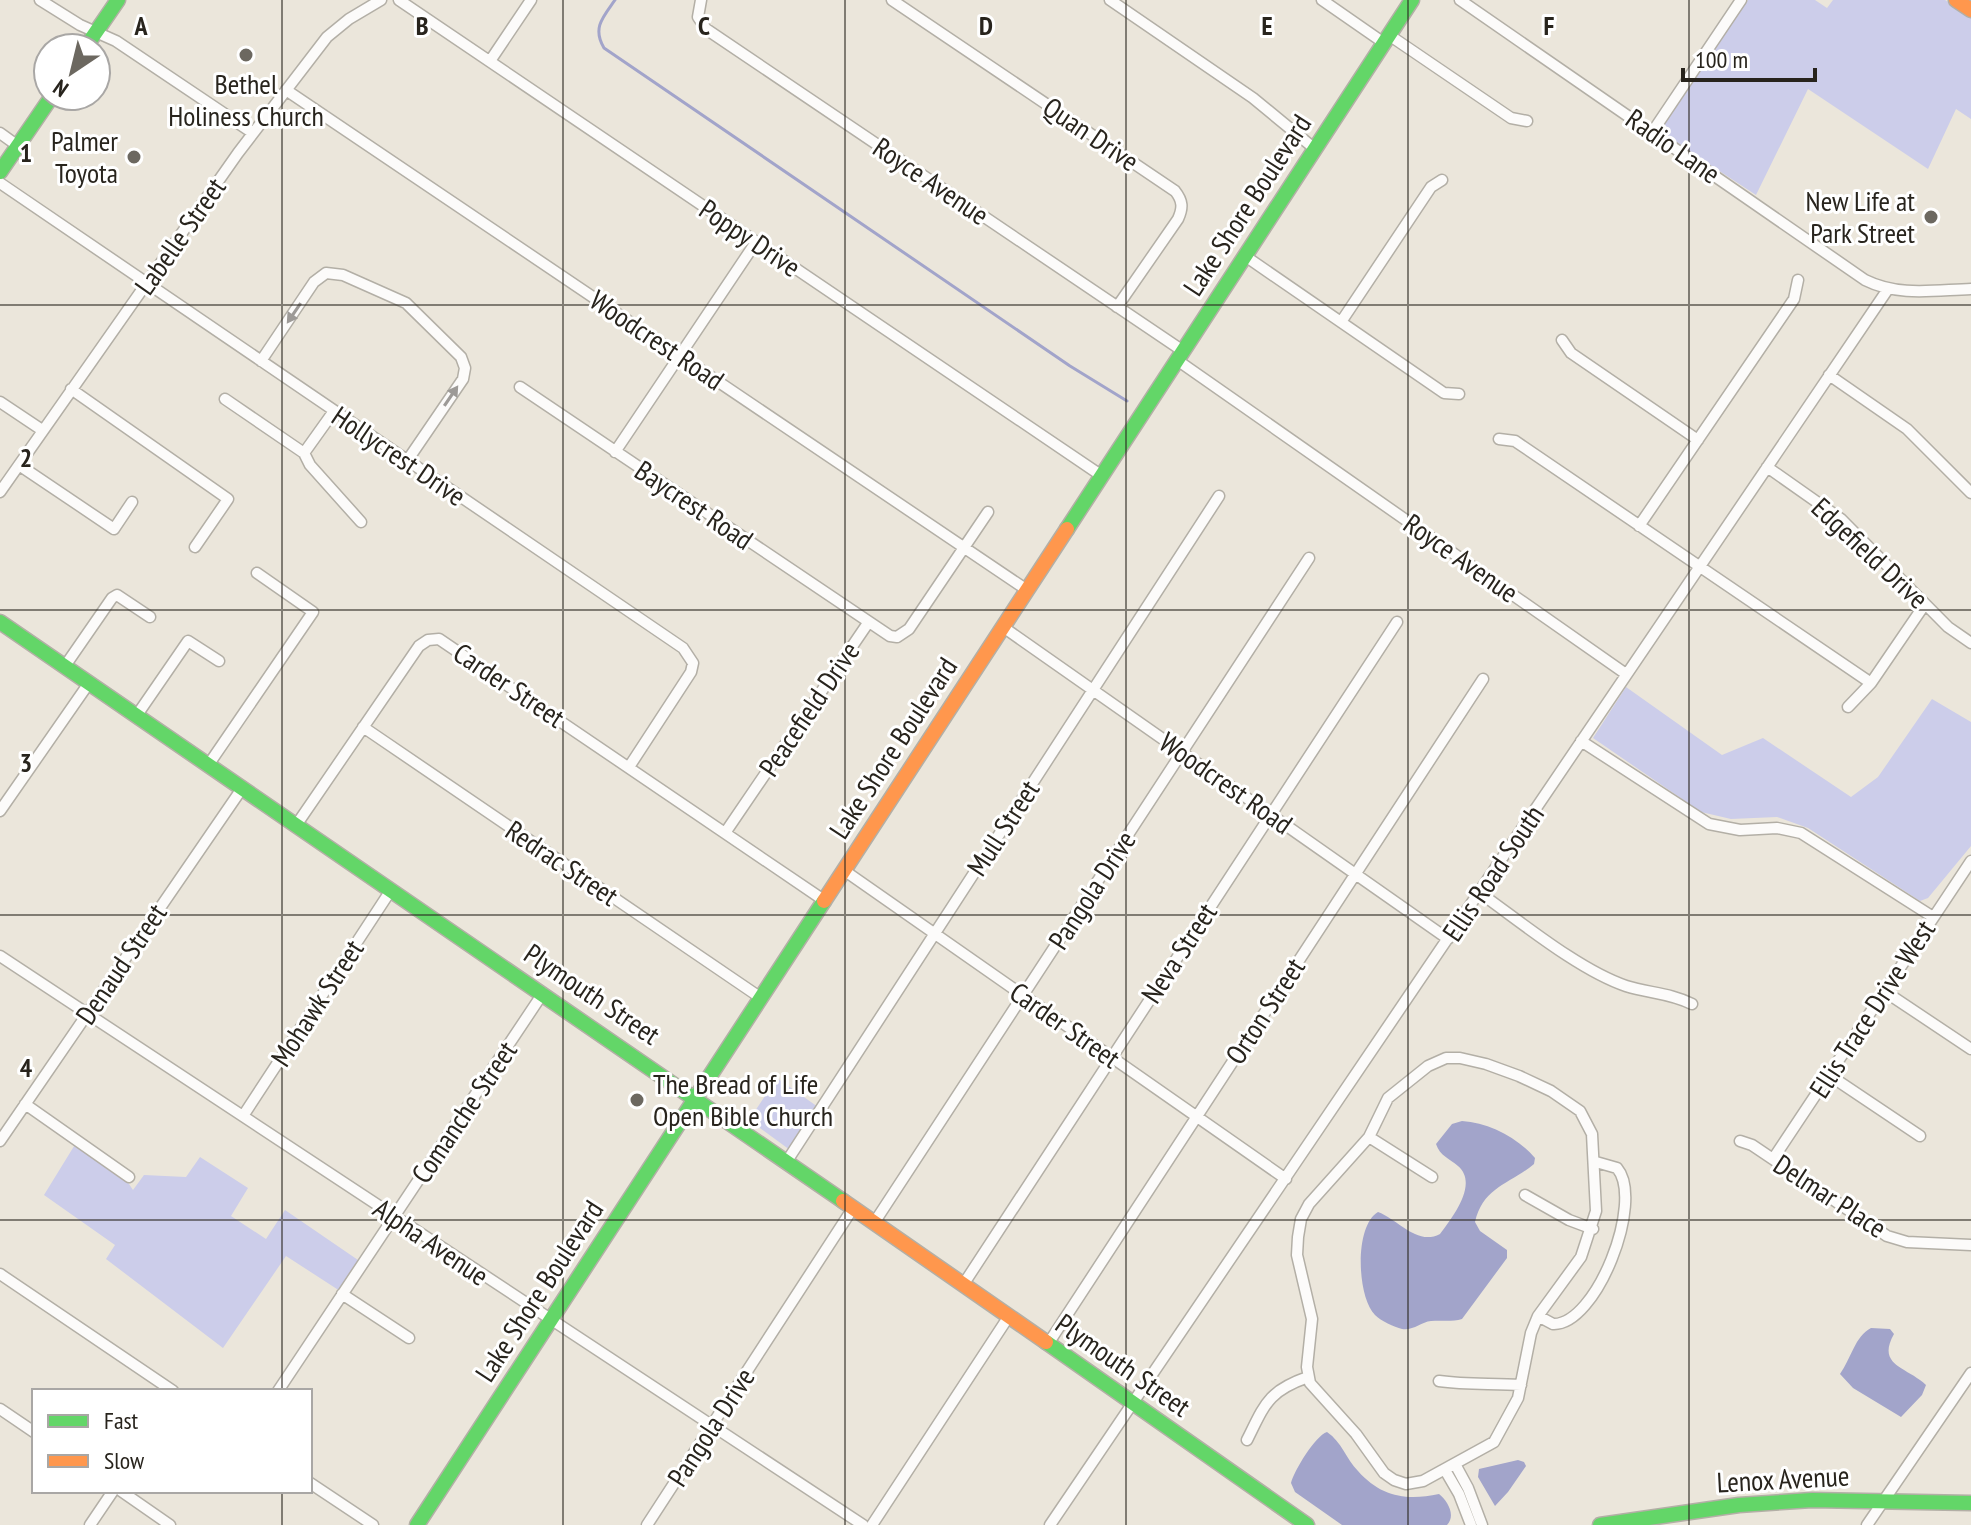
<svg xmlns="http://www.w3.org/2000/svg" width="1971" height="1525" font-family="'PT Sans Narrow',sans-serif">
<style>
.green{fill:#cccdea}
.water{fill:#a2a4ca}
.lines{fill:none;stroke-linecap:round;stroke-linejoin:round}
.stream{stroke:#a2a4ca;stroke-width:3}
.street-casing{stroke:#b3afa6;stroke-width:13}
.fast-casing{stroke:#b3afa6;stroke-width:17}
.slow-casing{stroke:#b3afa6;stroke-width:17}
.street{stroke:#fcfbfa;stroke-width:10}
.fast{stroke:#63d668;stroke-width:14}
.slow{stroke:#ff974d;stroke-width:14}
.oneway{fill:#9d9a97}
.grid{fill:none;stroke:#28241d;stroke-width:2;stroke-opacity:0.55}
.poi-dot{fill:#6c6860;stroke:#fff;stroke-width:3}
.labels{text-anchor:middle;stroke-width:6;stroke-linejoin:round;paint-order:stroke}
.poi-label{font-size:28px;fill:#28241d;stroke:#fff;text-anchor:end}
.street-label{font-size:28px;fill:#28241d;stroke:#fff}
.grid-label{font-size:26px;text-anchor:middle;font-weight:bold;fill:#28241d;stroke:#fff;stroke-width:6;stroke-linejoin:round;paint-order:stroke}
</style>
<rect width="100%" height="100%" fill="#ebe6db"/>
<path class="green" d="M1748 0H1815L1827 8 1833 0H1945L1971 17V119L1956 109 1928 169 1808 89 1756 195 1672 140 1663 130 1662 123Z
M1626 687 1722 755 1763 738 1851 797 1878 777 1932 699 1971 722V846L1928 898 1920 901 1808 828 1777 817 1731 819 1701 812 1593 738Z
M777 1078 818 1107 790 1150 749 1120Z
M76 1143 127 1181 133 1190 144 1175 186 1177 200 1157 248 1188 231 1216 266 1239 285 1210 358 1260 340 1291 286 1256 223 1348 106 1259 115 1245 44 1195Z"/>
<path class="water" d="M1462 1121C1489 1123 1517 1137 1535 1158L1534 1164C1510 1184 1483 1187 1475 1222L1480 1231 1507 1250V1258L1462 1319C1452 1322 1442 1320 1431 1321 1421 1322 1413 1331 1402 1329 1394 1327 1381 1321 1375 1315 1357 1297 1354 1226 1378 1212 1399 1220 1417 1246 1440 1234 1452 1218 1479 1184 1458 1166 1449 1158 1440 1156 1436 1144L1452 1124Z
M1871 1328 1890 1329 1894 1334C1876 1366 1907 1367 1926 1385L1922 1395 1901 1417 1853 1388 1840 1374C1851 1359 1855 1336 1871 1328Z
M1327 1432C1342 1442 1346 1459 1358 1471 1381 1497 1407 1501 1439 1494 1448 1501 1456 1516 1447 1525H1342L1295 1492 1291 1483C1294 1471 1315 1436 1327 1432Z
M1518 1460 1524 1462 1526 1466 1508 1492 1495 1506 1478 1477 1479 1469Z"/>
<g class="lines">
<path class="stream" d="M615 0C603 17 592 28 604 48L1070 366 1127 401"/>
<g class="street-casing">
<path id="street" d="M40 0 80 25 116 41 253 133
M399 0 1102 476
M701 0 698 17 706 29 1183 351
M892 0 1175 191C1183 201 1183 208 1178 219L1117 307
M1110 0 1253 98 1315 149
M1322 0 1384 43
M1460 0 1865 280C1899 297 1935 290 1971 289
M1389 35 1511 118 1527 121
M490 61 531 0
M286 90 1027 590
M1653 131 1741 0
M0 133 18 146
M0 183 683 648 693 663 691 672 629 767
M1245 256 1444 393 1459 394
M1341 322 1431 187 1442 180
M1562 340 1571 353 1698 440
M1177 360 1626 674
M261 361 314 282 326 273 343 275 406 303 461 357 465 368 463 379 407 461
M1829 375 1907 429 1971 493
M520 387 890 636 897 637 909 629 988 512
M71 389 228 499 195 547
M225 399 304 453
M0 402 42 430
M1499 439 1515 441 1871 683
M615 452 756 242
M304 453 310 465 361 522
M304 453 334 411
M19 465 114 529 132 502
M1767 467 1841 519 1948 627 1971 643
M0 492 238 153 327 37 349 19 381 0
M1639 526 1794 299 1798 280
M1003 627 1448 939
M65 666 112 598 117 595 150 617
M1848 707 1871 683 1925 604
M137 715 188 641 219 661
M363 727 761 998
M1581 741 1709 824 1740 830 1777 828 1801 833 1933 917
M209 764 313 612 257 573
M0 811 89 683
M297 824 419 646 428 640 439 639 825 901
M725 833 868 623
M845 871 1286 1179
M1480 893C1521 922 1579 970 1626 986 1648 993 1671 993 1692 1004
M0 956 863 1525
M1884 991 1971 1049
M1446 1058H1460L1486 1064 1519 1076 1551 1091 1580 1111 1592 1134 1596 1211 1581 1257 1538 1316 1531 1333 1518 1398 1494 1442 1423 1481 1406 1484 1394 1480 1384 1473 1356 1434 1310 1383 1307 1367 1312 1319 1297 1255 1298 1237 1301 1219 1309 1204 1369 1137 1388 1098 1428 1066Z
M1829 1075 1920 1136
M25 1104 129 1177
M243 1116 391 890
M1369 1137 1432 1177
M0 1141 243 787
M1740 1141 1752 1145 1887 1236 1907 1242 1971 1245
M1773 1159 1971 861
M787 1161 1219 496
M1525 1195 1569 1220 1593 1229
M874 1223 1309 558
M0 1274 173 1391
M963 1285 1397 622
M342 1294 409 1338
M1538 1316 1553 1324C1596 1326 1645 1201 1617 1168L1596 1162
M1048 1344 1483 679
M1439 1381C1467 1385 1493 1383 1521 1385
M278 1391 543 993
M0 1409 34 1432
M1247 1440C1265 1404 1268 1391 1308 1377
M1455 1464 1468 1488 1482 1525
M1445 1470 1459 1494 1471 1525
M310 1483 373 1525
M121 1491 170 1525
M90 1525 113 1491
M647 1525 853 1208
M872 1525 1009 1316
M1050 1525 1888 289
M1867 1525 1971 1373"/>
</g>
<g class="fast-casing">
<path id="fast" d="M85 48 118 0
M0 172 52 96
M1067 529 1412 0
M0 622 843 1201
M1046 1342 1307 1525
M417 1525 824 901
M1600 1525 1739 1505 1812 1500 1971 1503"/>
</g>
<g class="slow-casing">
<path id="slow" d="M1956 0 1971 10
M824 901 1067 529
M843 1201 1046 1342"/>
</g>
<use href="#street" class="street"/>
<use href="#fast" class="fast"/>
<use href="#slow" class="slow"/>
</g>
<defs><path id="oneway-solid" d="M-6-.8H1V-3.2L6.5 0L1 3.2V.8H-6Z" transform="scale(2)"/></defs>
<g class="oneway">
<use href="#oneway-solid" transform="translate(294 313) rotate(124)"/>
<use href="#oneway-solid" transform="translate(451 396) rotate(-56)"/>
</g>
<path class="grid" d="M282 0V1391M563 0V1525M845 0V1525M1126 0V1525M1408 0V1525M1689 0V1525M0 305H1971M0 610H1971M0 915H1971M0 1220H1971M282 1491V1525"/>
<g class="poi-dot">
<circle cx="246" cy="55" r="8"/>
<circle cx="134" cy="157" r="8"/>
<circle cx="1931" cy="217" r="8"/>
<circle cx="637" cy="1100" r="8"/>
</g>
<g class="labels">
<g class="poi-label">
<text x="246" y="94" text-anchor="middle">Bethel<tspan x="246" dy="32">Holiness Church</tspan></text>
<text x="118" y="151">Palmer<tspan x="118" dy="32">Toyota</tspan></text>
<text x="1915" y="211">New Life at<tspan x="1915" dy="32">Park Street</tspan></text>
<text x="653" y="1094" text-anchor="start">The Bread of Life<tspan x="653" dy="32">Open Bible Church</tspan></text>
</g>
<g class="street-label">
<text transform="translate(1091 134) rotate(34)" y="10">Quan Drive</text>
<text transform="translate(1673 146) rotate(35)" y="10">Radio Lane</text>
<text transform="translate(931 181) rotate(34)" y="10">Royce Avenue</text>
<text transform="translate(1247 205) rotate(-57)" y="10">Lake Shore Boulevard</text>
<text transform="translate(180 236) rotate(-55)" y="10">Labelle Street</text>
<text transform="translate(750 238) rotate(34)" y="10">Poppy Drive</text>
<text transform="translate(657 340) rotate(34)" y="10">Woodcrest Road</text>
<text transform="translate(399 456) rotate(34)" y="10">Hollycrest Drive</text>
<text transform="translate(694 505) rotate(34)" y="10">Baycrest Road</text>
<text transform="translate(1870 553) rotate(43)" y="10">Edgefield Drive</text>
<text transform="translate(1461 558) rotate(35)" y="10">Royce Avenue</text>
<text transform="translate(509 685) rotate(34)" y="10">Carder Street</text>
<text transform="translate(809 709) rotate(-56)" y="10">Peacefield Drive</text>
<text transform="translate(893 748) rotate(-57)" y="10">Lake Shore Boulevard</text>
<text transform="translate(1226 783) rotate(35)" y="10">Woodcrest Road</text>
<text transform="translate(1003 828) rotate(-57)" y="10">Mull Street</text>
<text transform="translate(562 863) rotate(34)" y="10">Redrac Street</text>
<text transform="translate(1493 873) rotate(-56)" y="10">Ellis Road South</text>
<text transform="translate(1092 890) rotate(-57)" y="10">Pangola Drive</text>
<text transform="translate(1179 953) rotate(-57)" y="10">Neva Street</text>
<text transform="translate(121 964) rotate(-56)" y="10">Denaud Street</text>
<text transform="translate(592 994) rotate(34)" y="10">Plymouth Street</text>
<text transform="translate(317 1003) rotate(-57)" y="10">Mohawk Street</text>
<text transform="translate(1872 1009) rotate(-57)" y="10">Ellis Trace Drive West</text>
<text transform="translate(1265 1011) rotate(-57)" y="10">Orton Street</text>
<text transform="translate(1065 1025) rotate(35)" y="10">Carder Street</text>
<text transform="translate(464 1112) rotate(-56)" y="10">Comanche Street</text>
<text transform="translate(1830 1196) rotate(33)" y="10">Delmar Place</text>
<text transform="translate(431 1242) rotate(34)" y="10">Alpha Avenue</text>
<text transform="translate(539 1291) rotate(-57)" y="10">Lake Shore Boulevard</text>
<text transform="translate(1123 1365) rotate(35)" y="10">Plymouth Street</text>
<text transform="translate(711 1427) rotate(-57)" y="10">Pangola Drive</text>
<text transform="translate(1783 1479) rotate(-3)" y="10">Lenox Avenue</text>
</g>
</g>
<g class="grid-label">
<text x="141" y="35">A</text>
<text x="422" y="35">B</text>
<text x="704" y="35">C</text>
<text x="986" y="35">D</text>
<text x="1267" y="35">E</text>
<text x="1549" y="35">F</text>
<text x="26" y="162">1</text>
<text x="26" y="467">2</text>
<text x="26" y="772">3</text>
<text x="26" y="1077">4</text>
</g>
<rect x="32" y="1389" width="280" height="104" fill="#ffffff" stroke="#a9a7a5" stroke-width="2"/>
<rect x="48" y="1415" width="40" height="12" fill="#63d668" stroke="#a9a7a5" stroke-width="2"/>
<text x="104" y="1429" font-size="24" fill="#28241d">Fast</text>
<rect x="48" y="1455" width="40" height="12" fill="#ff974d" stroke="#a9a7a5" stroke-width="2"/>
<text x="104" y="1469" font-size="24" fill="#28241d">Slow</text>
<g transform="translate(72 72) rotate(215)"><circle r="38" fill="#ffffff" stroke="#a9a7a5" stroke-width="2"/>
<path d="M0-6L14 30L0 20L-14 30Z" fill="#6c6860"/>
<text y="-12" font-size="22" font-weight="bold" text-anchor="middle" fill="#28241d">N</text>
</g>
<path d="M1683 68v12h132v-12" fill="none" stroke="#28241d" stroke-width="4"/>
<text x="1695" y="68" font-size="24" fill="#28241d" stroke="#ffffff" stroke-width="6" paint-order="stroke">100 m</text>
</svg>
